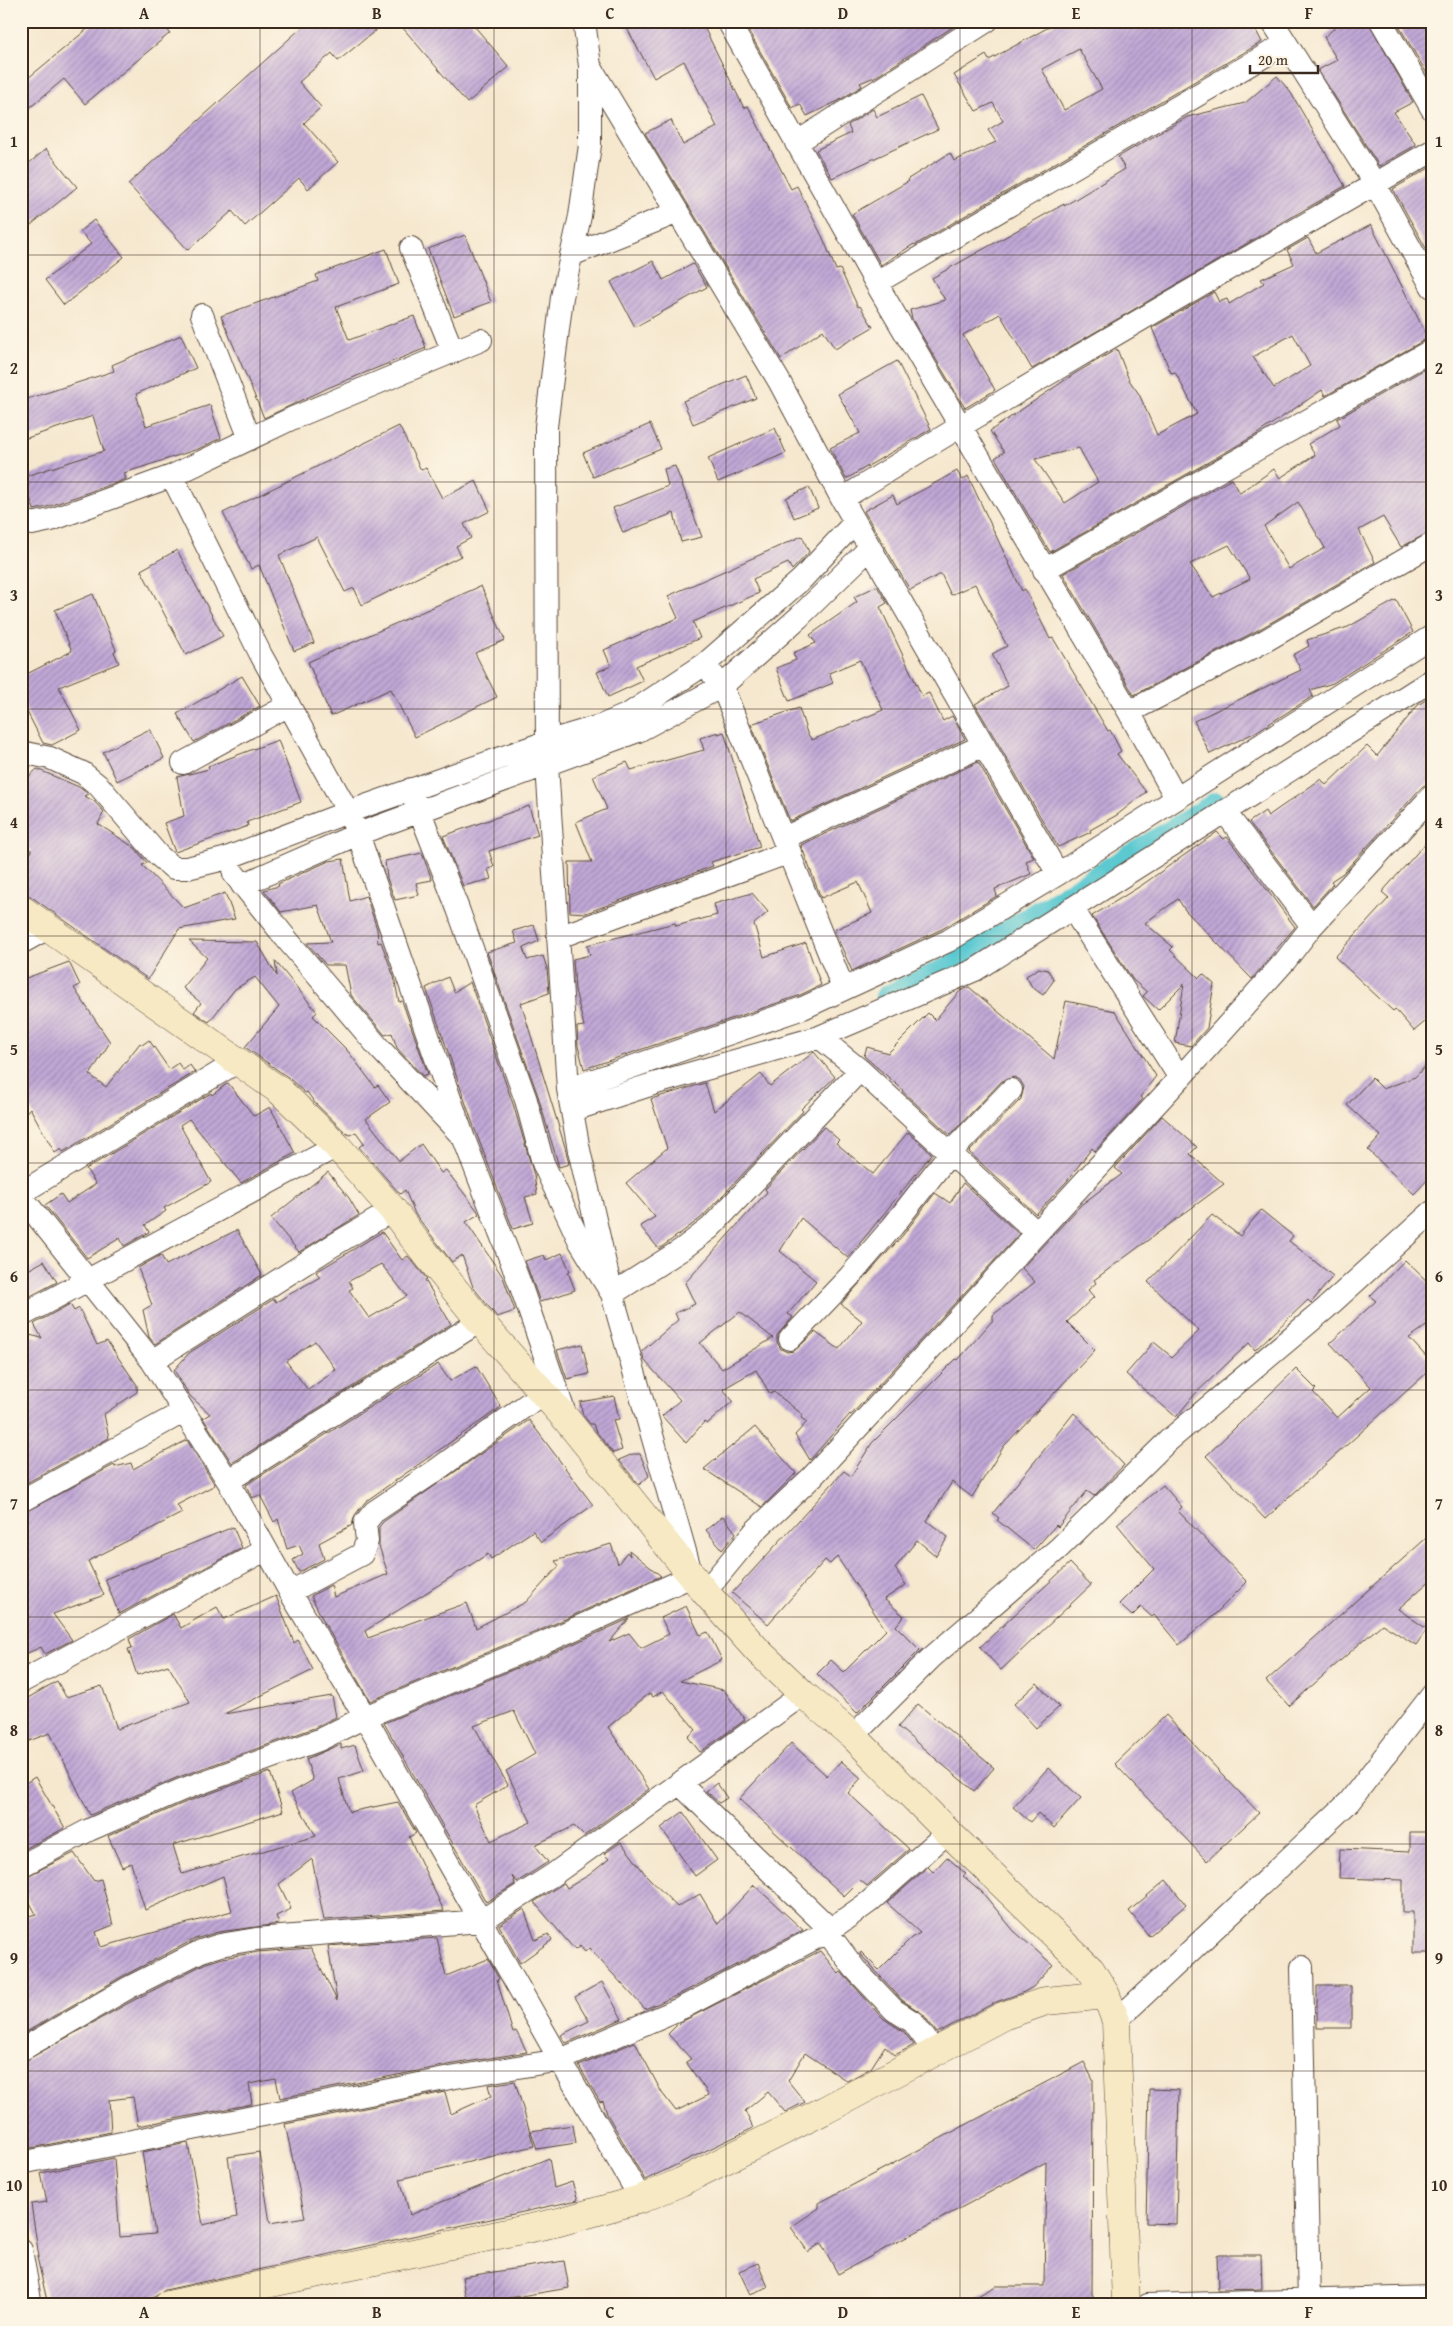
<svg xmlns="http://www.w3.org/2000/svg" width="1453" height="2326" font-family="'Gentium Book Plus',serif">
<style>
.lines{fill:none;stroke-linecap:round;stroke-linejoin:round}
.canal{stroke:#5cc9d1;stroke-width:24}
.building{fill:url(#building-hatch);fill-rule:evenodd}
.street-casing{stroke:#574639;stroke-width:24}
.secondary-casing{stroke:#574639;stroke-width:29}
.street{stroke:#fff;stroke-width:22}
.secondary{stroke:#f6e9c3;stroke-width:28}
.grid{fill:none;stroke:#3b2a1e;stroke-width:1;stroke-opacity:0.55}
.neatline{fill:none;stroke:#3b2a1e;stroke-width:2}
.grid-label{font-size:16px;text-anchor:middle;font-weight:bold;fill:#3b2a1e}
</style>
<defs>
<pattern id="building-hatch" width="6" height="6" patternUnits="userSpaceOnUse" patternTransform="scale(1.25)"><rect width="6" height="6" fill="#c1a8d7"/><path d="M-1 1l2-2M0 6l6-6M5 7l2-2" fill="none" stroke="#9e89ae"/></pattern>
</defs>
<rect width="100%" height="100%" fill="#fcf5e5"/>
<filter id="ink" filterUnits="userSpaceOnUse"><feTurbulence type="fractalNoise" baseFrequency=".02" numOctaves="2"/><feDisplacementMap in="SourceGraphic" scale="10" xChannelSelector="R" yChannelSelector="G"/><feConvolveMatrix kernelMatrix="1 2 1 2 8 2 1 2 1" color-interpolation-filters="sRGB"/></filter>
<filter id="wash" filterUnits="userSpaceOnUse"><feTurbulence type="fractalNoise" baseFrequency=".0096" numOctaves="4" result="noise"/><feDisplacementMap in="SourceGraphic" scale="20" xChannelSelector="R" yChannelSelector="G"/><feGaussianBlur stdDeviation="1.12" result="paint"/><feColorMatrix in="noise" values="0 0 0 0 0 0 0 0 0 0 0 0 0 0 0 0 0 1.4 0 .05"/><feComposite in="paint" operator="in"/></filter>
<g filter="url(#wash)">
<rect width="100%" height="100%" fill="#f6e8cf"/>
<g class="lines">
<path class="canal" d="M887 997 949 968 1216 804"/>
</g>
<g id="blocks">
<path class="building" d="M97 21H160L170 33 85 104 64 79 21 115V84Z
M309 21H387L338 61 332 53 299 82 321 107 304 123 338 162 308 189 299 178 245 226 232 211 188 250 128 184Z
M397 21H470L509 67 467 103Z
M623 21H701L744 108 748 106 791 189 797 186 823 238 836 270 840 269 858 307 860 306 873 327 835 349 823 330 781 359 645 133 671 120 683 145 717 127 684 61 654 78Z
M743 21H962L877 76 860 83 862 86 838 101 807 116 800 104 792 108Z
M1060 21H1251L1262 42 915 245 914 244 881 265 852 214 909 181 908 179 950 153 954 161 996 142 988 130 1003 121 993 103 976 111 954 75 986 55 989 60ZM1079 49 1102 89 1064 110 1042 69Z
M1343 21H1368L1413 102 1394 112 1416 145 1379 166 1318 70 1337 60 1324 37Z
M1396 21H1432V82Z
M1277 76 1291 93 1345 186 1032 369 1000 314 963 335 995 390 965 408 912 319 910 310 945 300 932 278 1064 204V206L1125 169 1118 157 1187 117 1245 103Z
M921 96 938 129 832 178 816 150 851 133 848 125 873 109 877 117Z
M46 149 77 187 21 233V170Z
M1431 167 1432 168V259L1393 189Z
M94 220 124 257 64 305 45 280 91 244 80 231Z
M1371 225 1428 338 1325 396 1322 390 1254 436 1050 552 995 458 1004 452 990 431 1074 374 1117 349 1129 380 1139 394 1157 435 1197 414 1175 372 1171 373 1152 328 1214 292 1219 302 1227 299 1229 304 1264 283 1261 279 1294 264 1287 250 1308 238 1316 253ZM1293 334 1310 366 1274 388 1253 357ZM1079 448 1098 482 1065 503 1035 459Z
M465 235 491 302 454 316 428 249Z
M386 249 399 284 336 307 349 340 414 316 426 348 330 387 264 418 221 316 318 281 316 275Z
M653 261 663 280 693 264 707 287 635 327 611 282Z
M181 335 196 368 136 394 146 426 210 405 221 438 198 449 124 473 126 479 47 507 34 510 23 477 104 451 93 416 21 440V401L114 371 112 365Z
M897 361 931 429 846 479 830 448 860 433 838 394Z
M1432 365V531L1401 547 1383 517 1359 530 1375 562 1258 630 1134 695 1063 574 1232 479 1240 493 1274 469 1280 478 1315 455 1308 444 1340 425 1337 419ZM1298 502 1325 548 1289 569 1264 526ZM1229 545 1250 579 1213 597 1190 564Z
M746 375 756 398 693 424 683 401Z
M650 424 661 449 593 477 583 453Z
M399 426 421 470 426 468 442 498 476 481 490 511 464 524 471 538 456 546 461 556 362 605 354 588 345 592 317 537 279 555 314 643 294 651 259 565 251 569 223 513Z
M775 428 786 453 718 482 708 458Z
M675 466 702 537 681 542 674 513 623 533 613 508 668 486 664 469Z
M957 471 962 480 968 476 1022 591 1025 589 1050 639 1053 638 1108 731 1110 730 1121 751 1117 754 1146 792 1117 815 1090 830 1091 832 1058 847 975 704 1008 686 992 654 1007 646 975 584 951 595 941 574 910 590 864 511 893 495 897 504Z
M809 487 818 508 794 518 786 498Z
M802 536 809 552 792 570 788 563 753 579 759 593 693 622 700 638 636 666 643 681 608 697 597 672 611 666 604 650 678 618 668 596Z
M177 550 223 636 186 655 141 570Z
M481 586 505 640 475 653 497 697 415 737 391 689 331 716 308 662Z
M877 586 887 603 880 607 922 696 929 693 943 721 952 716 965 739 790 821 751 724 799 708 807 733 812 740 883 710 860 660 829 673 833 683 789 701 776 668 796 660 793 653 816 643 810 635 857 602 854 597Z
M93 594 116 650 114 652 119 663 59 687 81 730 52 745 43 743 21 700V677L72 651 55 610Z
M1396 600 1413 632 1333 683 1310 690 1313 696 1256 732 1210 754 1194 721 1301 670 1293 655 1309 646 1307 640 1348 627Z
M242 676 260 706 194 742 177 714Z
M1432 696V780L1422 787 1343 873 1331 881 1333 884 1313 906 1249 822 1265 811 1268 816 1321 779 1326 785 1367 746 1377 756 1418 705Z
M150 729 164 758 117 781 103 752Z
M718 732V734L724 732 760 847 711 862 713 866 586 913 570 912 569 862H592L576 822 607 809 593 776 627 762 631 770 704 750 700 738Z
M278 740 301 802 247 822 248 826 175 852 164 823 184 816 177 777 209 769 208 766Z
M978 762 1034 858 1026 861 1031 874 995 889 997 896 942 929 852 971 834 930 872 913 858 882 821 898 801 845Z
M37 769 79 787 88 794 84 796 94 801 104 812 98 824 135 848 147 863 142 865 184 908 225 893 235 919 179 929 148 979 30 896 21 894V866L32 851 21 841V784Z
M529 806 538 835 489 851 494 867 488 869 491 879 463 886 443 836Z
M1217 832 1224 839 1227 837 1295 927 1252 979 1185 910 1178 899 1145 923 1173 947 1170 950 1199 978 1203 974 1214 984 1207 1028 1191 1046 1175 1043 1184 984 1158 1010 1143 996 1147 992 1133 980 1092 916 1142 885Z
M1432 836V1016L1414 1031 1395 1009 1393 1011 1335 957 1389 898 1382 892Z
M422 853 432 880 416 883 419 895 395 900 387 878 385 861Z
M343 859 350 901 366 896 377 929 378 943 381 942 394 977 399 1002 402 1001 428 1074 423 1076 397 1048 392 1033 385 1035 351 995 345 965H326L307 943 331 942 318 905 281 912 264 890 279 886 278 884 329 861Z
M752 893 768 912 754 924 764 957 806 943 821 985 798 996 584 1069 578 1046 577 1027 584 1026 575 990 573 959 590 955 587 945 675 923 676 926 717 915 714 904Z
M534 925 539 941 523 948 527 960 543 956 547 968 549 993 521 1003 565 1147 569 1164 559 1167 538 1096 487 952 517 943 513 931Z
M189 941 257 942 277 976 275 961 317 1012 313 1016 347 1050 375 1087 378 1085 390 1102 366 1119 399 1161 421 1144 441 1173 446 1170 477 1210 479 1214 466 1222 503 1277 515 1311 497 1317 473 1287 462 1255 452 1262 415 1214 405 1190 400 1194 359 1147 364 1143 356 1132 350 1135 346 1133 315 1103 307 1092 305 1093 289 1078 245 1047 279 1007 255 977 235 989 209 1022 194 1012 201 1003 183 988 207 958Z
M69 962 80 985 74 988 110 1042 90 1075 106 1087 140 1043 142 1045 149 1040 169 1069 178 1063 183 1070 190 1065 195 1072 63 1152 61 1149 55 1153 30 1108 21 1118V980Z
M1039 968 1048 970 1054 980 1043 995 1032 987 1026 976Z
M448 977 454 992 470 982 513 1104 534 1175 537 1194 525 1197 533 1223 513 1229 475 1130 426 988Z
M969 987 1054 1059 1066 1001 1115 1011 1156 1076 1140 1097 1143 1099 1095 1151 1092 1148 1067 1181 1036 1214 969 1152 1021 1099 1024 1087 1020 1080 1014 1077 1002 1081 950 1135 902 1091 903 1090 864 1056 867 1047 888 1053 928 1013 935 1020 960 991Z
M814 1052 835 1077 801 1109 803 1111 701 1218 659 1249 640 1226 655 1217 626 1183 667 1148 651 1099 705 1083 714 1111 761 1074 770 1086Z
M1432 1059V1175L1414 1194 1368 1150 1381 1136 1347 1105 1372 1078 1383 1089 1415 1077Z
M228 1083 254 1116 270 1107 295 1153 241 1183 189 1119 180 1125 211 1182 164 1208 166 1211 145 1225 149 1232 124 1246 120 1238 87 1258 45 1205 61 1194 67 1203 96 1184 86 1169 211 1093 212 1095Z
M1162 1116 1197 1147 1190 1154 1224 1184 1094 1280 1096 1283 1088 1290 1094 1297 1067 1322 1095 1350 1004 1446 972 1497 952 1482 927 1521 948 1537 936 1556 917 1540 895 1568 906 1585 884 1599 904 1616 896 1626 920 1650 857 1713 817 1674 831 1660 844 1672 886 1630 837 1557 830 1564 825 1560 768 1624 732 1593 844 1471 851 1476 872 1443 956 1359 958 1360 993 1320V1315L1035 1282 1022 1268 1082 1204 1122 1174 1115 1168Z
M824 1127 839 1140 836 1143 873 1174 908 1132 932 1154 848 1258 801 1218 780 1251 816 1281 788 1314 793 1317 777 1335V1342L781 1349 787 1352 794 1351 815 1332 839 1349 862 1321 841 1304 903 1235 935 1193 950 1203 963 1183 1019 1234 851 1415 850 1414 810 1460 795 1435 807 1422 801 1418 803 1415 774 1392 770 1394 756 1370 723 1389 733 1401 707 1424 704 1422 686 1443 662 1416 680 1400 644 1360 642 1351 678 1320 675 1313 695 1304 685 1283 767 1192 765 1189ZM740 1312 773 1338 722 1369 700 1343Z
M328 1172 349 1198 359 1215 299 1252 271 1218Z
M1261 1210 1293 1236 1289 1241 1333 1276 1311 1303 1308 1300 1255 1350 1249 1343 1195 1394 1176 1417 1126 1374 1154 1342 1172 1357 1199 1331 1148 1282 1212 1215 1240 1236Z
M237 1230 262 1275 155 1344 149 1337 143 1310 152 1305 138 1268 161 1255 166 1265Z
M382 1232 402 1260 408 1256 427 1279 425 1280 451 1324 232 1463 203 1418 210 1414 190 1396 174 1370 189 1353 274 1299 276 1302 320 1277 316 1272ZM381 1264 407 1296 369 1318 349 1290 353 1288 349 1281ZM315 1341 336 1370 308 1390 286 1361Z
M562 1253 570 1271 568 1272 575 1290 540 1302 525 1261 544 1255 546 1260Z
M1405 1260 1432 1286V1322L1409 1338 1432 1363V1368L1265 1519 1206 1456 1296 1369 1316 1389 1313 1392 1337 1418 1371 1387 1330 1343 1376 1301 1370 1296Z
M44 1261 57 1282 21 1301V1274Z
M70 1304 74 1311 79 1308 97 1345 107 1341 137 1385V1392L104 1414 109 1438 21 1486V1333L42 1338 34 1324Z
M582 1344 589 1374 567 1379 557 1350Z
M438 1364 450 1381 476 1366 501 1407 366 1501 355 1515 352 1525 319 1543 324 1559 299 1572 293 1560 303 1554 299 1545 287 1549 278 1519 274 1522 260 1495 252 1498 246 1485Z
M614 1396 619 1419 613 1420 622 1450 613 1453 595 1430 593 1424H590L583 1415 580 1402Z
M1074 1413 1124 1465 1094 1496 1087 1491 1058 1527 1056 1525 1034 1550 997 1520 999 1518 993 1513Z
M529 1420 593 1505 541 1542 533 1531 491 1559 488 1554 365 1631 368 1638 467 1603 476 1628 526 1602 559 1566 555 1561 611 1544 618 1564 627 1552 630 1556 629 1550 661 1576 536 1632 370 1701 326 1626 311 1596 331 1585 334 1597 388 1574 379 1546V1527L383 1522Z
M755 1427 796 1473 762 1507 704 1469Z
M187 1440 215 1485 177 1505 182 1513 88 1561 104 1595 53 1614 72 1640 45 1654 41 1647 21 1656V1514L114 1465 115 1467 131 1463 133 1469Z
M633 1454H640L649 1476 639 1485 619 1460Z
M1163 1485 1182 1507 1178 1511 1247 1582 1213 1616 1179 1645 1154 1615 1152 1617 1141 1607 1132 1616 1119 1604 1154 1569 1117 1524Z
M723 1516 736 1533 722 1550 706 1530Z
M233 1527 242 1548 119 1614 105 1579Z
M1432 1533V1579L1398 1609 1427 1629 1416 1645 1382 1624 1289 1706 1266 1681Z
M1070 1563 1091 1585 1001 1670 980 1647Z
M276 1596 294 1643 298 1640 313 1670 224 1714 332 1696 336 1717 314 1728 176 1778 90 1815 50 1733 21 1744V1702L57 1681 66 1697 102 1686 117 1729 190 1702 168 1665 137 1675 128 1649 132 1648 129 1639 173 1614 181 1628 217 1607 224 1619Z
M686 1606 700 1635 708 1632 722 1660 680 1681 724 1690 745 1720 700 1752 688 1737 696 1730 663 1691 653 1697 650 1693 608 1727 649 1789 584 1836 574 1826 535 1845 548 1862 517 1882 512 1876 515 1884 486 1902 384 1723 546 1656 629 1619 609 1642 629 1633 641 1648 669 1634 661 1618ZM514 1711 535 1754 506 1771 531 1822 491 1841 474 1805 508 1785 474 1726Z
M1037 1683 1059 1707 1036 1728 1014 1704Z
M918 1704 994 1768 974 1791 898 1727Z
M1166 1715 1259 1813 1207 1861 1115 1764Z
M791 1743 827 1776 841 1761 861 1778 848 1793 909 1849 867 1886 860 1880 844 1896 739 1799Z
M341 1744V1749L355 1745 364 1771 339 1779 349 1812 398 1802 416 1833 409 1837 444 1911 324 1920 312 1859 279 1884 291 1909 276 1916 279 1924 218 1932 195 1939 121 1977 21 2035V1918L36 1914 21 1886V1879L74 1853 94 1881 101 1879 113 1925 96 1932 101 1947 232 1911 223 1876 145 1910 131 1863 122 1867 108 1836 186 1802 270 1772 283 1811 173 1845 182 1874 316 1836 291 1793 313 1780 306 1759Z
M1048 1768 1081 1798 1054 1828 1038 1813 1030 1822 1013 1807Z
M35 1777 65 1828 21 1851V1786Z
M717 1783 727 1798 719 1803 706 1791Z
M683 1812 717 1860 695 1876 661 1828Z
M1410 1832H1432V1953H1413V1912H1403V1880L1339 1878 1340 1849 1410 1852Z
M621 1842 646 1875 677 1907 700 1894 718 1924 754 1885 803 1930 678 1995 645 2009 589 1948 585 1952 580 1946 575 1950 534 1902 564 1883 567 1888 589 1875 609 1859 604 1854Z
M947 1857 966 1874 963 1876 981 1891 1014 1931 1053 1965 1033 1987 1024 1992 996 2002 937 2033 923 2014 902 2000 860 1954 861 1952 879 1970 911 1938 920 1933 887 1903 928 1867 933 1872Z
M1166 1880 1186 1905 1149 1936 1129 1911Z
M524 1909 535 1940 549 1934 552 1940 520 1963 499 1925Z
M437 1938 446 1976 488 1959 499 1979 497 1980 513 2033 516 2031 527 2052 448 2065 280 2098 276 2079 249 2084 252 2104 138 2126 133 2097 109 2100 111 2132 21 2150V2063L134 2000 206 1963 223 1958 258 1952 311 1948 337 2001 328 1946Z
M820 1951 839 1974 841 1972 884 2019 904 2032 914 2045 895 2055 885 2046 871 2068 847 2081 805 2053 788 2081 805 2102 785 2112 768 2092 745 2111 753 2128 645 2180 607 2114 603 2101 600 2102 579 2066 635 2042 662 2093 676 2111 709 2095 686 2062 691 2059 668 2034 679 2023Z
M602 1982 622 2019 566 2043 561 2035 589 2021 575 1997Z
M1317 1986H1351V2028H1317Z
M1084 2062 1093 2080 1092 2294 1098 2305H961L996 2286H1044L1046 2162 838 2274 821 2243 808 2252 791 2227 819 2208V2203Z
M515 2081 534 2146 400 2179 410 2215 549 2158 554 2188 572 2182 578 2200 165 2290 147 2302 112 2305H48L37 2257H39L31 2204 47 2202 41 2173 114 2158 120 2237 155 2234 142 2152 188 2143 203 2225 237 2217 228 2157 259 2152 270 2223 305 2217 285 2124 445 2092 451 2114 491 2096 488 2085Z
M1149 2089 1179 2090 1176 2224 1146 2223Z
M573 2125 576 2143 537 2149 531 2131Z
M1217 2255H1261L1262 2289 1218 2290Z
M564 2261 569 2288 467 2305 462 2277Z
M758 2263 768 2287 750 2294 739 2271Z"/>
</g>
</g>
<g filter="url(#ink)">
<use href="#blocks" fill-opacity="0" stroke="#574639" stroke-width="1"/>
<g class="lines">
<g class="street-casing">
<path id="street" d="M728 21 876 283 1129 712 1176 798
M1272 21 1375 184 1432 287
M1381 21 1432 109
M590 66 779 381 842 499 1058 874
M796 143 987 21
M411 248 453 352
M571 255 678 212
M876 283 1285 44
M202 315 250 439
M172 476 261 655 348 812 358 834 464 1139 520 1284 565 1414
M842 499C1036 378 1234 266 1432 151
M21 519 32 524 51 520 172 476 293 418 481 340
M1044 570 1432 350
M713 675 722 686 843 988
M1129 712 1263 642 1432 544
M21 752 50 758 83 773 99 786 158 855 173 868H187L224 859 348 812 546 742 603 725 629 714 705 664 802 579 855 522
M183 763 289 705
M411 789 458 909 526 1100 543 1163 580 1242 612 1294 681 1250 710 1228 860 1070
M1224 811 1312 926
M784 838 984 745
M234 874 289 942 380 1049 459 1133
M242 885 358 834 638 731 722 686 799 617 870 548
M1072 908 1180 1078
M559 937 790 852
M21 943 48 928
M819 1037 975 970 1432 680
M568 1089 803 1008 948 941 1058 874 1432 636
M573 1110 653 1084 819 1037 860 1070 1036 1232
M21 1193 237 1062
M21 1196 152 1361 228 1481 290 1592 365 1717 560 2060 641 2199
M21 1316 337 1146
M790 1339 850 1276 893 1226 950 1153 1011 1090
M152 1361 332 1246 393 1210
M228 1481 480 1321
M21 1501 183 1412
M290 1592 362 1554 367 1541 365 1523 374 1512 435 1471 543 1393
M705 1592 756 1530 812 1477 1180 1078 1285 961 1312 926 1432 796
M21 1682 265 1550
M853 1736 931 1658 1059 1548 1168 1441 1325 1309 1432 1212
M679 1783 831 1930
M21 1866 89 1830 181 1790 319 1740 365 1717 541 1644 692 1576 612 1294 579 1150 568 1089 547 765 546 427 562 297 580 216 590 145V66L584 21
M827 1932 855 1969 894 2010 913 2022 935 2052
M1302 1967 1309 2305
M1116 2021 1349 1802 1432 1695
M21 2050 128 1988 201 1951 220 1945 256 1939 481 1921 554 1874 803 1694
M21 2163 450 2078 560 2060 684 2007 827 1932 869 1902 948 1832
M21 2250 31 2305
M1148 2305 1432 2297"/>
</g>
<g class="secondary-casing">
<path id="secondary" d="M21 909 280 1091 337 1146 393 1210 411 1235 480 1321 567 1420 705 1592 758 1651 803 1694 853 1736 948 1832 1091 1970 1106 1995 1116 2021 1126 2305
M168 2305 559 2222 641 2199 681 2182 825 2110 1003 2016 1046 2001 1106 1995"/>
</g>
<use href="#street" class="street"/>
<use href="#secondary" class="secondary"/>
</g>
</g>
<path class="grid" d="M260 21V2305M494 21V2305M726 21V2305M960 21V2305M1192 21V2305M21 255H1432M21 482H1432M21 709H1432M21 936H1432M21 1163H1432M21 1390H1432M21 1617H1432M21 1844H1432M21 2071H1432"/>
<rect width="1453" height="2326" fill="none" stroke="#fcf5e5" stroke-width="55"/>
<path d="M1250 65v8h68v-8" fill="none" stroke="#3b2a1e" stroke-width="2.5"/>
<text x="1258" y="65" font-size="15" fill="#3b2a1e" stroke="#fcf5e5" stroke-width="4" paint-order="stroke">20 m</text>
<rect x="28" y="28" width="1398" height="2270" class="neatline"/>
<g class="grid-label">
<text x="144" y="19">A</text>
<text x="377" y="19">B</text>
<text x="610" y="19">C</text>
<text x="843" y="19">D</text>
<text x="1076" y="19">E</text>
<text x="1309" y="19">F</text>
<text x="14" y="147">1</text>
<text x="1439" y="147">1</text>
<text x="14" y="374">2</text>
<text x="1439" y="374">2</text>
<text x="14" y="601">3</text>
<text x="1439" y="601">3</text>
<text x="14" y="828">4</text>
<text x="1439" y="828">4</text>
<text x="14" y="1055">5</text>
<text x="1439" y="1055">5</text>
<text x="14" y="1282">6</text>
<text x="1439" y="1282">6</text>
<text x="14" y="1509">7</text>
<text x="1439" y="1509">7</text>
<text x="14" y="1736">8</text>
<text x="1439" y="1736">8</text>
<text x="14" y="1964">9</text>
<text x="1439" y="1964">9</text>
<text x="14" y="2191">10</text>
<text x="1439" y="2191">10</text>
<text x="144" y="2318">A</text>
<text x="377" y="2318">B</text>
<text x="610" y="2318">C</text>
<text x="843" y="2318">D</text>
<text x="1076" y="2318">E</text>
<text x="1309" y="2318">F</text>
</g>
</svg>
